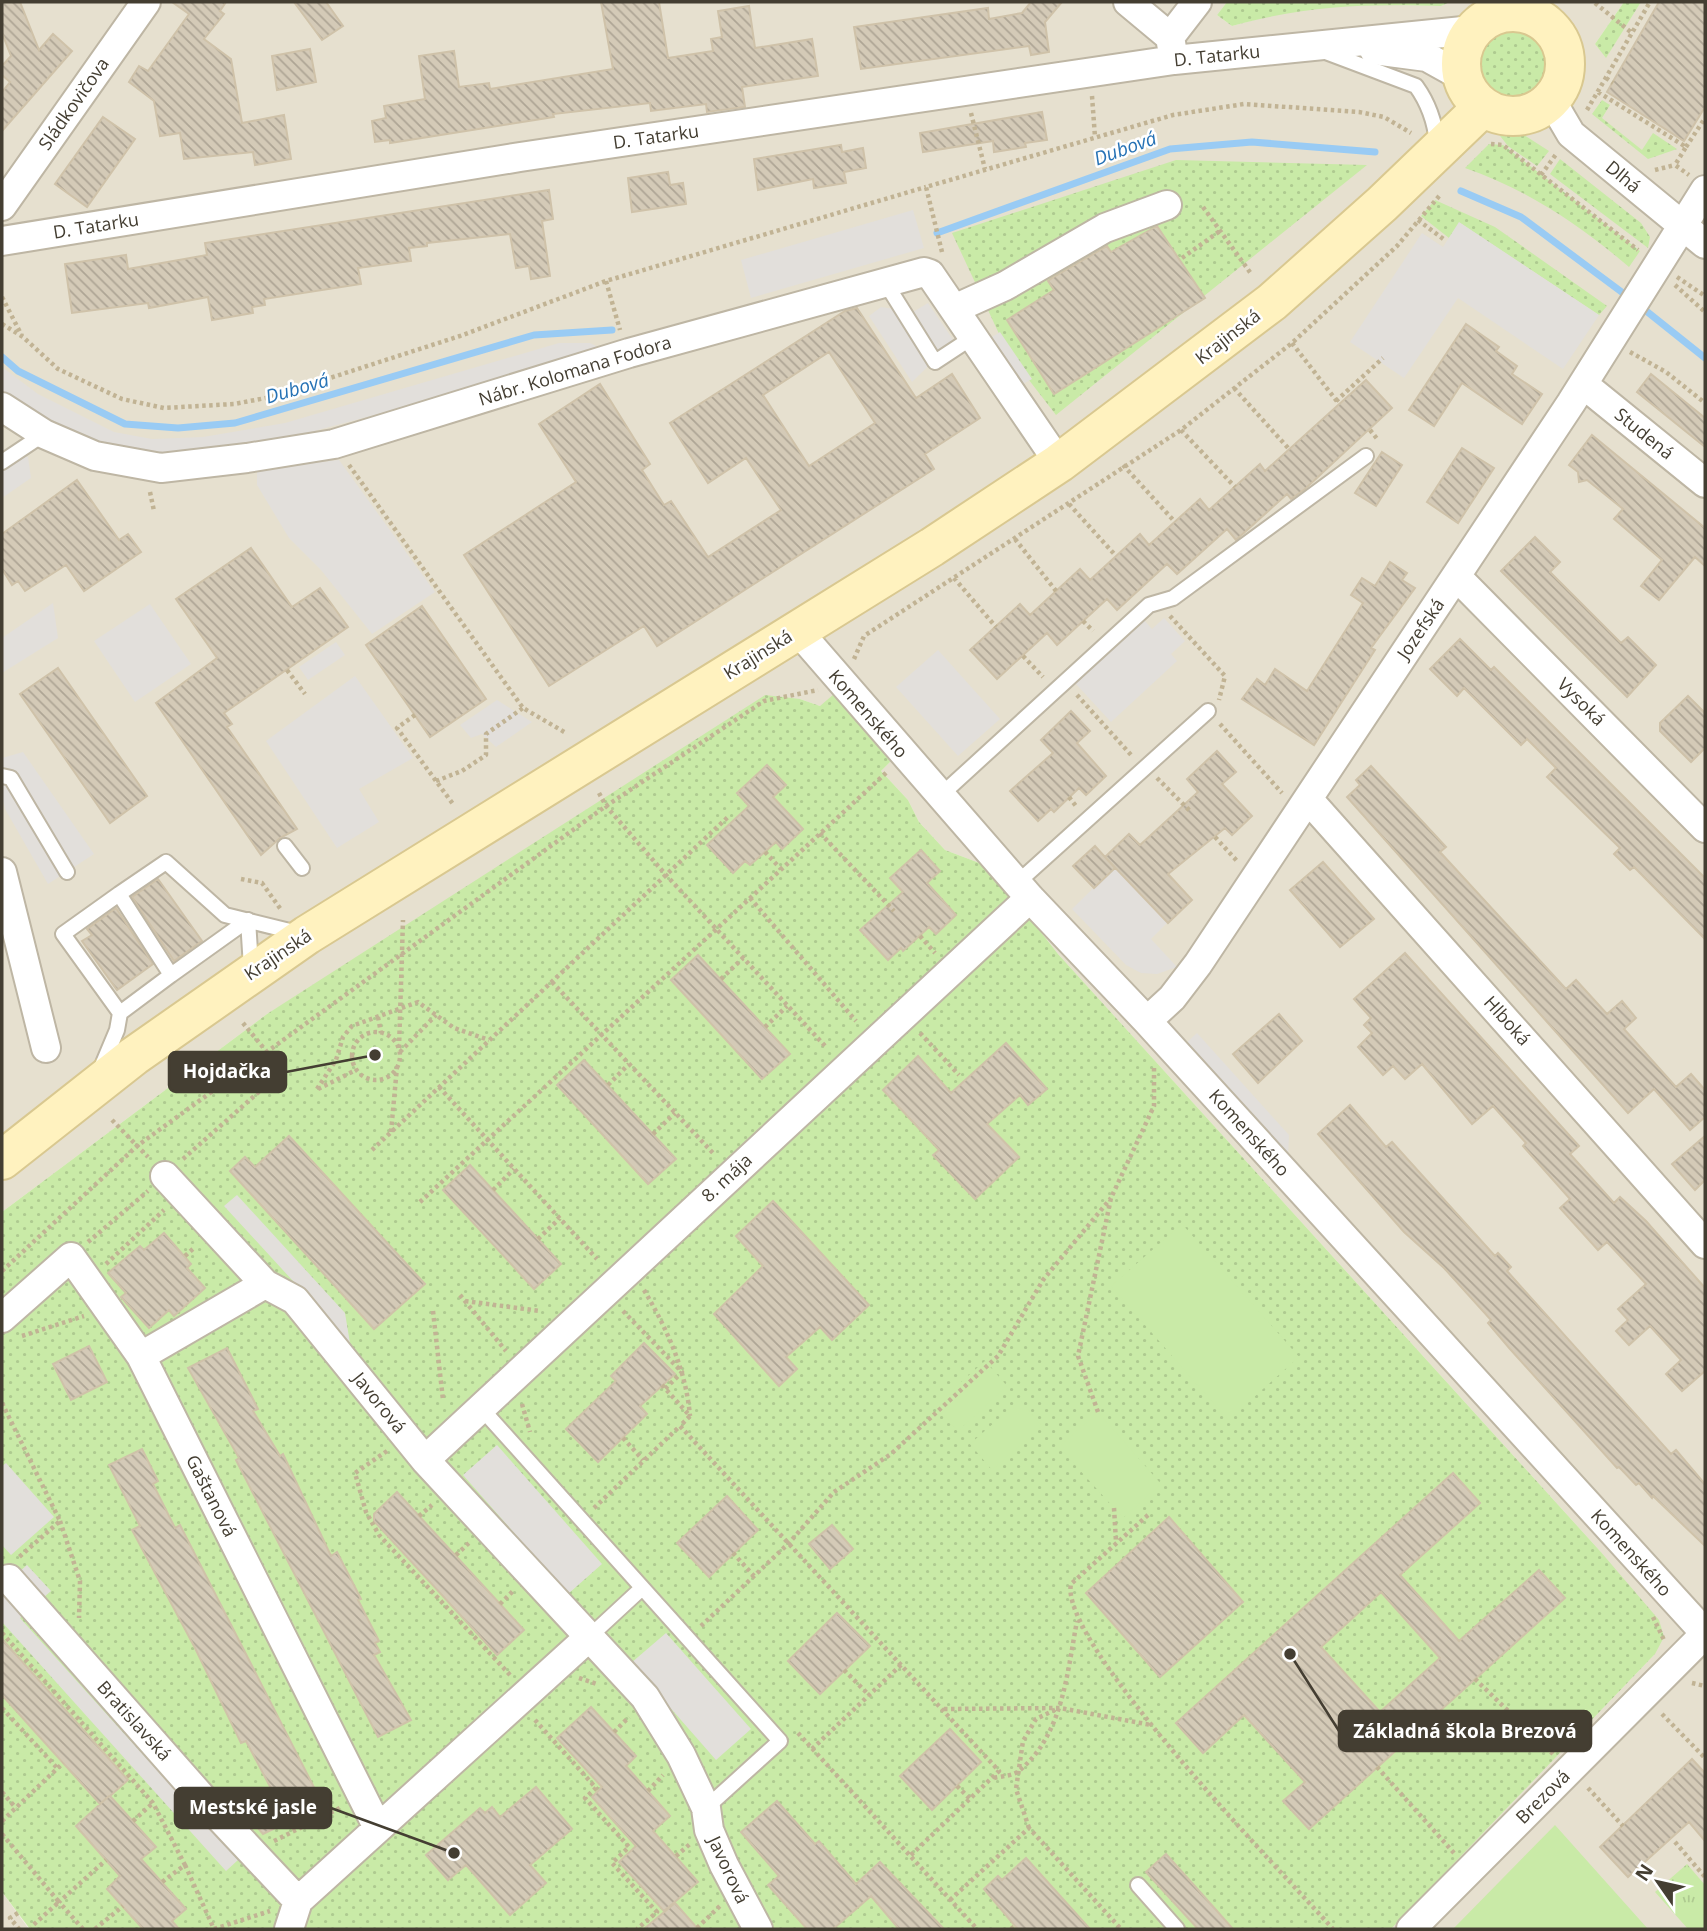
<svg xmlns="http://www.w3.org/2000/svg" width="1707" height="1931" font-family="'Open Sans',sans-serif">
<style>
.residential{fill:#e6e0cf}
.grass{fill:url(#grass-dots)}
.park{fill:url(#park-tufts)}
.pitch{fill:#c9eaa7}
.parking{fill:#e2dfdb}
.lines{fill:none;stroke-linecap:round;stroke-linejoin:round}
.stream{stroke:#99cbf4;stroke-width:7}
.building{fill:url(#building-back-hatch);stroke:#cfc2a9;stroke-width:2;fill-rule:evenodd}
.lane-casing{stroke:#beb6a4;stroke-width:18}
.street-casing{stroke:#beb6a4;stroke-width:32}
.secondary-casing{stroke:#d9c890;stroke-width:42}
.path{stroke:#c1b394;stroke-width:4.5;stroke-dasharray:3.5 3.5;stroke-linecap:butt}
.lane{stroke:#fff;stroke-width:14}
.street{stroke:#fff;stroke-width:28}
.secondary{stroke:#fff2bf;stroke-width:38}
.labels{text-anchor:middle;stroke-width:5;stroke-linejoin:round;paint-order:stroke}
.street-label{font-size:18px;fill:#443e32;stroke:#fff}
.water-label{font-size:19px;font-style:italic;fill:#2672b5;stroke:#fff}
.leader{fill:none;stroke:#443e32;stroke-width:2.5}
.callout-dot{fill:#443e32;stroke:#fff;stroke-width:2.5}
.callout{fill:#443e32;stroke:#443e32;stroke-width:2.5}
.callout-label{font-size:19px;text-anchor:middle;font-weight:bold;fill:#fff}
</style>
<defs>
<pattern id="grass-dots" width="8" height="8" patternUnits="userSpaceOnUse" patternTransform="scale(1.75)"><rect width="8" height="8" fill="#c9eaa7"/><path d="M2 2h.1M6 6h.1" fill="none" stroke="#aeca90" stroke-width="1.8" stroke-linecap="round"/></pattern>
<pattern id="park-tufts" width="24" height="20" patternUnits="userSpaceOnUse" patternTransform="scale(1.75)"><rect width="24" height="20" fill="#c9eaa7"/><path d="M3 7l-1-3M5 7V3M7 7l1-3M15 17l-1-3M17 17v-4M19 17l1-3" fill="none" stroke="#aeca90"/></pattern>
<pattern id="building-back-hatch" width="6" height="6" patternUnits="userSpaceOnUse" patternTransform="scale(1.75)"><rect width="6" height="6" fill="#d4cab7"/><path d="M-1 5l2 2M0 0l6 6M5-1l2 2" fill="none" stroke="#aea595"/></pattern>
</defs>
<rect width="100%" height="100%" fill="#f2eee2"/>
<path class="residential" d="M2 2H1227L1217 15 1232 26 1283 12 1352 4 1441 6 1450 2H1624L1595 44 1606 57 1641 2H1705V1929H1391L1655 1654 1600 1551 1058 954 990 867 945 850 919 822 908 800 881 771 892 760 820 706 800 699 267 1014 2 1212Z
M2 1892 28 1928 30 1929H2Z"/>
<path class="grass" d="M1227 2H1450L1441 6C1362 4 1309 5 1232 26L1217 15Z
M1624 2H1641L1606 58 1595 44Z
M1475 63a38 38 0 1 1 76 0a38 38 0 1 1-76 0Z
M1602 100 1610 105 1602 118 1642 150 1653 133 1677 149 1648 159 1592 114Z
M1506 130 1521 133 1549 151 1537 166 1508 146 1497 132Z
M1489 144 1503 145 1640 251 1629 267C1580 225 1526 189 1465 168Z
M1560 159 1641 223 1650 237 1648 248 1550 174Z
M1176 160 1367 165 1056 415 1008 353 952 233Z
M1435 200 1495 227 1607 306 1599 315 1460 223 1449 238 1421 216Z
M834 694 893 759 881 771 908 800 919 822 945 850 990 867 1058 954 1600 1551 1659 1620 1664 1637 1655 1654 1391 1929H30L2 1892V1212L267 1014 765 695 800 699 820 706Z"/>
<path class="park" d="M1687 1864 1705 1885V1929H1688L1655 1892Z"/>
<path class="pitch" d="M1182 1224 1299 1357 1228 1420 1111 1286Z
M985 1361 1007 1386 958 1431 935 1405Z
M1020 1400 1042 1426 992 1470 970 1444Z
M1098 1412 1161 1484 1123 1518 1059 1447Z
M1555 1825 1648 1929H1453Z"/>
<path class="parking" d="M913 210 924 248 751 298 741 260Z
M1459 222 1599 315 1563 369 1458 298 1404 378 1350 342 1422 233 1443 247Z
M928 303 954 341 912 382 869 316 881 307 913 312Z
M1000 332 1032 379 1023 384 992 337Z
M559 343H590L608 352 233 453 167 460 111 450 34 419 2 397V367L38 394 114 432 152 439 203 437 285 423Z
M2 449 28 457 31 478 2 498Z
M339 460 435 592 372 634 321 570 289 538 257 485V469Z
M53 603 58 638 2 673V638Z
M150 604 191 664 135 702 94 641Z
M1164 618 1185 641 1171 654 1177 661 1111 722 1075 683 1144 620 1152 629Z
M336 642 345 655 308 680 299 667Z
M938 650 1000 719 958 756 896 687Z
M355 676 413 758 359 789 379 822 337 848 266 741Z
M497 700 532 722 496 747 482 734 471 738 460 725Z
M23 752 94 854 48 884 5 809 2 797V758Z
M1115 867 1168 922 1151 939 1177 967 1157 974 1141 973 1126 965 1072 909Z
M1197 1033 1289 1135 1288 1158 1184 1045Z
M237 1195 345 1313 350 1343 224 1206Z
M497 1445 602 1564 568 1594 463 1475Z
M6 1463 54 1517 11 1555 2 1545V1466Z
M27 1565 51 1591 20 1618 238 1860 226 1871 2 1622V1587Z
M666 1633 751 1729 716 1760 631 1663Z"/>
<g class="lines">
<path class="stream" d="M1461 191 1521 217 1631 299
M937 233 1170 149 1252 142 1375 152
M1640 306 1705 358
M2 357 18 371 125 424 178 428 235 423 534 335 612 330"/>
</g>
<path class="building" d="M2 2H20L39 50 53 34 72 51 2 131V92L10 82 2 75V66L11 56 2 33Z
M172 2H226L220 11 224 14 204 39 231 59 242 123 284 115 291 159 255 165 253 152 184 159 180 133 160 136 154 101 129 82 139 66 148 71 189 14Z
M294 2H326L343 26 322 40Z
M601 2H659L668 58 713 51 711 39 722 37 718 11 749 6 755 48 812 39 818 76 742 87 745 107 707 112 706 104 651 111 650 103 553 114 554 117 535 120 390 143V140L375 142 372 121 386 118 384 106 425 99 419 56 454 51 459 87 489 83 490 89 613 69Z
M1031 2H1062L1045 22 1049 52 1031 55 1029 46 861 69 854 27 988 8 989 19 1022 13Z
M1659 2H1705V107L1684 141 1607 92Z
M310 49 316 82 277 90 272 56Z
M1042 112 1047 140 1025 143 1026 147 994 152 993 141 923 152 920 133Z
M103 117 135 139 87 207 55 184Z
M841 145 842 152 863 148 866 168 844 172 846 183 814 188 813 179 758 190 754 159Z
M668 172 670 185 683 183 686 204 632 212 628 178Z
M549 190 553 219 542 221 550 276 531 279 529 266 516 268 510 234 427 243V246L409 248 411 261 358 268 361 284 264 299 265 305 252 307 253 313 212 320 208 297 149 308 148 303 72 313 65 264 126 255 128 269 207 255 205 243Z
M1157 226 1205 298 1054 394 1007 320 1054 290 1048 281 1052 278 1107 246 1111 252Z
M857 308 916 398 952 374 980 418 925 454 934 469 657 646 644 626 549 686 464 555 576 482 539 424 600 384 650 464 642 470 664 505 671 501 708 557 781 510 746 458 708 483 670 423 845 311ZM829 352 875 423 809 466 763 395Z
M1466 324 1499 347 1496 351 1517 366 1512 374 1542 394 1522 424 1462 383 1434 426 1409 410Z
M1651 374 1705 418V447L1637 392Z
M1366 380 1392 408 1305 489 1291 499 1287 494 1236 540 1227 529 1177 574 1167 564 1117 610 1107 599 1057 645 1047 633 997 679 970 650 1020 604 1030 615 1080 569 1090 580 1140 534 1149 545 1200 499 1209 510 1260 464 1265 471Z
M1592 435 1705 528V566L1695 557 1659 600 1641 586 1662 560 1614 519 1623 509 1587 480 1579 482 1578 472 1569 465Z
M1462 448 1494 468 1458 523 1427 502Z
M1382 452 1402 465 1376 506 1355 493Z
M77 480 119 540 128 534 141 552 84 591 66 565 25 591 18 581 12 585 2 569V534Z
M1535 537 1560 562 1550 572 1621 643 1628 637 1656 665 1627 697 1501 571Z
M251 548 292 607 320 588 348 627 224 713 232 724 227 727 297 829 280 838 261 855 156 703 217 658 176 599Z
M1390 562 1407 573 1402 580 1415 588 1371 648 1375 650 1314 745 1242 699 1257 679 1265 685 1275 669 1307 691 1363 603 1351 595 1362 578 1375 586Z
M422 606 486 699 430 737 366 645Z
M1460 639 1491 670 1494 667 1705 878V939L1634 867 1630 870 1614 854 1620 848 1547 777 1556 768 1527 739 1521 745 1464 688 1457 696 1430 669Z
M58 668 147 796 110 823 20 694Z
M1688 696 1705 713V748L1691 762 1660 731V723Z
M1071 711 1090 731 1077 743 1106 776 1086 795 1079 788 1054 812 1051 809 1038 821 1010 791 1053 753 1041 740Z
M1217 751 1236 772 1222 784 1252 816 1232 835 1225 828 1168 874 1192 900 1168 923 1105 857 1129 834 1140 845 1198 792 1187 779Z
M767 765 786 785 773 797 803 829 782 849 776 842 750 865 745 861 733 873 707 845 749 806 737 793Z
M1371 766 1446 847 1440 852 1566 989 1576 980 1607 1014 1622 1001 1636 1018 1624 1029 1676 1087 1691 1074 1705 1090V1117L1690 1130 1654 1089 1628 1113 1347 797 1360 785 1356 780Z
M1095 846 1115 868 1094 888 1073 866Z
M921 850 940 871 927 883 956 915 936 934 929 927 903 951 901 948 888 960 860 930 903 892 890 878Z
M1323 862 1374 919 1340 947 1290 890Z
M158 879 202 941 174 961 132 897Z
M116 908 153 964 117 990 82 941 92 935 87 929Z
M1405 953 1579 1146 1570 1154 1614 1203 1620 1197 1646 1221 1705 1288V1371L1682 1391 1666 1374 1681 1360 1650 1326 1629 1345 1616 1331 1628 1320 1618 1309 1646 1284 1607 1242 1598 1250 1560 1208 1570 1199 1523 1146 1526 1143 1493 1106 1472 1124 1422 1064 1405 1079 1393 1066 1383 1075 1358 1047 1372 1033 1364 1025 1371 1018 1354 999Z
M698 955 790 1054 762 1079 671 980Z
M1279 1014 1302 1041 1258 1083 1233 1054Z
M1006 1043 1047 1089 1028 1105 1020 1095 987 1124 1019 1157 975 1199 933 1155 939 1150 883 1090 918 1056 951 1093Z
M584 1060 676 1159 648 1184 557 1085Z
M1350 1105 1386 1147 1392 1142 1495 1256 1498 1253 1511 1267 1507 1271 1671 1454 1676 1450 1705 1484V1546L1653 1496 1652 1498 1639 1483 1636 1485 1619 1467 1617 1468 1510 1349 1488 1323 1491 1320 1444 1268 1404 1232 1318 1134Z
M289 1136 425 1284 374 1329 230 1171 245 1157 255 1167Z
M1705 1136V1180L1695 1190 1672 1164Z
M470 1165 561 1264 534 1289 443 1190Z
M773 1201 869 1305 832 1340 820 1327 786 1357 797 1369 779 1386 714 1314 763 1266 736 1236Z
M164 1233 191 1264 187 1268 205 1288 174 1316 169 1310 149 1328 121 1297 126 1293 108 1273 140 1246 144 1250Z
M644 1343 675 1374 640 1406 647 1414 598 1462 566 1429 616 1381 611 1376Z
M89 1346 107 1382 71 1400 53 1364Z
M227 1348 258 1409 253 1411 280 1456 283 1454 331 1556 337 1552 361 1599 358 1600 379 1641 375 1643 380 1652 374 1655 411 1720 378 1737 236 1460 239 1458 188 1368Z
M142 1449 158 1481 153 1484 175 1528 180 1525 323 1805 263 1834 245 1813 276 1798 246 1741 241 1743 195 1648 132 1530 140 1526 109 1465Z
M1453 1473 1480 1503 1400 1575 1459 1641 1539 1570 1565 1598 1309 1829 1283 1801 1305 1782 1244 1715 1203 1753 1176 1723ZM1381 1592 1440 1658 1380 1712 1321 1647Z
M397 1492 524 1630 497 1655 374 1521V1514Z
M727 1496 758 1530 709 1577 677 1543Z
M1169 1517 1243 1602 1160 1677 1086 1593Z
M832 1525 853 1549 830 1569 809 1544Z
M837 1613 870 1646 820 1694 788 1661Z
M2 1639 128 1780 110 1796 156 1847 141 1859 186 1909 172 1921 179 1929H143L107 1889 120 1876 76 1826 109 1796 100 1804 2 1695Z
M591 1707 636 1756 626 1766 670 1816 653 1831 698 1882 664 1911 619 1862 636 1846 592 1797 602 1787 557 1738Z
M950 1729 981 1762 932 1810 900 1776Z
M1692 1759 1705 1773V1841L1689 1822 1628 1877 1600 1847Z
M536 1787 572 1829 530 1865 546 1883 510 1915 466 1865 448 1880 426 1855 480 1808 485 1813 492 1807 500 1817Z
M777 1801 815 1844 819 1841 856 1884 880 1862 944 1929H899L871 1896 833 1929H807L768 1885 779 1876 741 1832Z
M1166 1854 1201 1893 1233 1929H1198L1146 1872Z
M1026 1858 1090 1929H1018L1015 1926 984 1889 998 1876 1002 1880Z
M675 1903 698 1929H644Z"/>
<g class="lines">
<g class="lane-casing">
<path id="lane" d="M1323 51 1416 86C1429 104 1435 122 1437 143
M885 282 935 362 973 337
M2 462 44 434
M2 776 11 778 67 872
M940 796 1149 605 1173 598 1366 456
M285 846 302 868
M1017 883 1208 711
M119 894 63 934 120 1013
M171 975 248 920 251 967
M101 1068 117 1030 120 1013 171 975 119 894 166 862 225 915 298 933
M481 1408 780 1741 706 1808
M588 1638 641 1589
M1138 1885 1177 1929"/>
</g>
<g class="street-casing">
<path id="street" d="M1128 2 1170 37
M1374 50 1427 57 1463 77
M1174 60 1170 37 1197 2
M1551 100 1571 134 1705 244
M2 206 146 2
M2 241 520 157 1174 60 1473 30
M954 309 1005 286 1105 228 1167 205
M1583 384 1705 483
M2 407 44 434 95 456 161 468 247 458 334 444 629 353 924 272 930 274 1059 463
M1456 576 1705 828
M797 630 1030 898 1147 1021 1705 1633
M1308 799 1705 1244
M2 872 46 1048
M1147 1021 1172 998 1198 964 1571 403 1705 190
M165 1176 265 1284 295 1300 425 1460 645 1697 681 1755 706 1808 709 1830 724 1865 758 1929
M2 1318 71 1257 141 1356 378 1828
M141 1356 265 1284
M425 1460 1030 898
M9 1579 220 1818 298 1901 289 1929
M298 1901 588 1638
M1411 1929 1705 1634"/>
</g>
<g class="secondary-casing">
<path id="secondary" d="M1461 64a52 52 0 1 1 104 0a52 52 0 1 1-104 0Z
M2 1160 134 1056 307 935 932 547 1059 463 1272 302 1382 204 1483 107"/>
</g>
<path class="path" d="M1595 3 1632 33
M1606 78 1613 83
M1598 92 1686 147 1675 165 1689 175
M1092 96 1095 137
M1587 110 1650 2
M971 113 985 169
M1491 144 1503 145 1638 250
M1686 147 1705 118
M1655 170 1675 165
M1541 175 1557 153
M1203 207 1252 275
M1418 220 1446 241
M942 252 926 187 1173 115 1244 104 1359 112 1384 117 1411 133
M1182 258 1220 231
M1677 277 1705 296
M606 281 620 330
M1675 285 1705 312
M2 297 22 336
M2 324 23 337 58 369 122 399 164 408 234 404 271 397 460 336 606 281 926 187
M1292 343 1339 404
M1630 352 1666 372 1705 403
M1234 388 1289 449
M1336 401 1383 358
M1181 430 1235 487
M1370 430 1378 440
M349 465 523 708 566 733
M1123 465 1175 522
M150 492 154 511
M1069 504 1116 556
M1015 539 1056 591
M954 578 996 627
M1170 616 1225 676 1219 700
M1083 621 1093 631
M1023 656 1043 677
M854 659 864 636 1181 430 1292 343 1397 246 1440 195
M287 670 305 694
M1077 695 1132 756
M415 715 397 728 453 804
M1220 724 1282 793
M1157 778 1190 811
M436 781 462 771 486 755V734L523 708
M599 793 606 806 666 875 827 1048
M1069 797 1076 806
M820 833 894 911
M1215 837 1238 862
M765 852 781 869
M241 879 262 883 282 911
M750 898 856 1021
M920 936 935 953
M721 979 743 958
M552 982 713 1153
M378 1017 381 1033
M243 1023 276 1063
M765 1027 787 1006
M352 1056a24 24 0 1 1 48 0a24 24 0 1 1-48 0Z
M920 1033 959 1075
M399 1048 403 920
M400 1052 436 1015
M608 1085 629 1064
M439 1087 597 1259
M317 1089 336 1060 343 1037 352 1026 418 1002 454 1028 489 1040
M318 1089 356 1070
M112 1120 148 1157
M391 1132 397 1067
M653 1134 675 1113
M372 1150 729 816
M183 1159 261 1090
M493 1190 514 1169
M420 1202 887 772
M538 1239 560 1218
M88 1242 148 1191
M185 1256 195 1247
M106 1264 164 1210
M2 1271 137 1146 606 806 764 701 818 690
M644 1290C667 1329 686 1370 690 1416
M460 1295 506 1351
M465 1301 540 1311
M433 1311 443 1400
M623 1311 682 1372 665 1389
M22 1336 84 1316
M662 1385 690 1416 680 1426
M2 1403 60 1521 18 1558
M522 1404 530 1432
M1098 1412 1078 1356 1111 1198 1154 1106V1068
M623 1438 643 1460
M387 1451 355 1473 366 1512 379 1535 511 1676
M594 1508 680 1426 999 1771 910 1856
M1114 1508 1116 1542
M1148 1515 1071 1584C1058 1643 1286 1876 1333 1929
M419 1516 432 1505
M60 1521 80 1581 79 1618
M733 1553 754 1576
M456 1555 470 1542
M500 1604 514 1590
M1653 1617 1664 1640
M701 1626 789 1543 834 1492 891 1454 998 1356 1043 1280 1111 1198
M2 1633 153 1803 185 1865 162 1882
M844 1670 869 1695
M579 1678 597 1684
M1475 1679 1553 1754
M1692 1683 1705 1686
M2 1708 58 1769
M944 1709 1060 1708 1151 1725
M1662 1714 1705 1758
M535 1720 596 1788 585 1798 629 1847 612 1863 657 1912 637 1929
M614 1732 629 1717
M798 1733 977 1929
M812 1749 902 1664
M1377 1767 1454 1853
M994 1778C1002 1776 1014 1776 1020 1770 1063 1734 1067 1673 1077 1621
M957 1786 970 1799
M1588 1788 1623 1826
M648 1791 663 1775
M2 1792 16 1808
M2 1821 63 1763
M133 1821 153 1803
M1029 1828 1016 1789 1023 1741 1036 1719 1059 1708
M2 1834 59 1902 31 1927
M274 1841 342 1807
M1675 1842 1705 1877
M676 1856 690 1844
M185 1865 214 1929
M950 1900 1029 1828 1121 1929
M18 1913 10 1918 19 1929
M697 1928 720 1906
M83 1929 59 1902 106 1860
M95 1929 123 1906
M214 1929 270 1911
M1011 1929 1015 1926"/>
<use href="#lane" class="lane"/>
<use href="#street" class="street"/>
<use href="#secondary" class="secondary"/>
</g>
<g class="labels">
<g class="street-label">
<text transform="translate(1217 56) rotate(-6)" y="6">D. Tatarku</text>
<text transform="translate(74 104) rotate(-55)" y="6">Sládkovičova</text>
<text transform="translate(656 137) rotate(-8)" y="6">D. Tatarku</text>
<text transform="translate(1623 177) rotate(40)" y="6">Dlhá</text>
<text transform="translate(96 226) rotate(-9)" y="6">D. Tatarku</text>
<text transform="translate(1228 337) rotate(-38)" y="6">Krajinská</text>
<text transform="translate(575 371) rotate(-17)" y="6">Nábr. Kolomana Fodora</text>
<text transform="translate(1644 434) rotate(39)" y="6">Studená</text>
<text transform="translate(1421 629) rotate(-56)" y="6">Jozefská</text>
<text transform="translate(758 655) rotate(-32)" y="6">Krajinská</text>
<text transform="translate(1581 702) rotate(45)" y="6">Vysoká</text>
<text transform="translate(868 714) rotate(49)" y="6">Komenského</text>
<text transform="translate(278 955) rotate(-34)" y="6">Krajinská</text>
<text transform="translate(1507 1021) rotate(48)" y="6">Hlboká</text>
<text transform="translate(1249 1133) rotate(48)" y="6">Komenského</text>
<text transform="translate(727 1178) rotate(-43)" y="6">8. mája</text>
<text transform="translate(379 1403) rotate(51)" y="6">Javorová</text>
<text transform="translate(211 1496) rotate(63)" y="6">Gaštanová</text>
<text transform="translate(1631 1553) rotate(48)" y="6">Komenského</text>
<text transform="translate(134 1721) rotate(48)" y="6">Bratislavská</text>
<text transform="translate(1543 1797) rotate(-45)" y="6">Brezová</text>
<text transform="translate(728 1870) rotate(65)" y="6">Javorová</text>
</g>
<g class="water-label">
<text transform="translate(1125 148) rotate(-20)" y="7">Dubová</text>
<text transform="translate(297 388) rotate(-16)" y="7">Dubová</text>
</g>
</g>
<path class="leader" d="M375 1055L286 1072M1290 1654L1339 1731M454 1853L331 1808"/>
<g class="callout-dot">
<circle cx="375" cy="1055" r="7"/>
<circle cx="1290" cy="1654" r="7"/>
<circle cx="454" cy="1853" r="7"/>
</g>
<g class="callout">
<rect x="169" y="1052" width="117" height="40" rx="7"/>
<rect x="1339" y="1711" width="252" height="40" rx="7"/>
<rect x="175" y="1788" width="156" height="40" rx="7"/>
</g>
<g class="callout-label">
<text x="227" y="1078">Hojdačka</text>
<text x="1465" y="1738">Základná škola Brezová</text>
<text x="253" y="1814">Mestské jasle</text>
</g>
<rect width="1707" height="1931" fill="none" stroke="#443e32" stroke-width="7"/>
<g transform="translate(1658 1882) rotate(304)" stroke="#ffffff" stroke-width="5" paint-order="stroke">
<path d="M0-5L12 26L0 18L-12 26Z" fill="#443e32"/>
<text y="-10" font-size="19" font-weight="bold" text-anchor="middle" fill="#443e32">N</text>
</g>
</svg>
